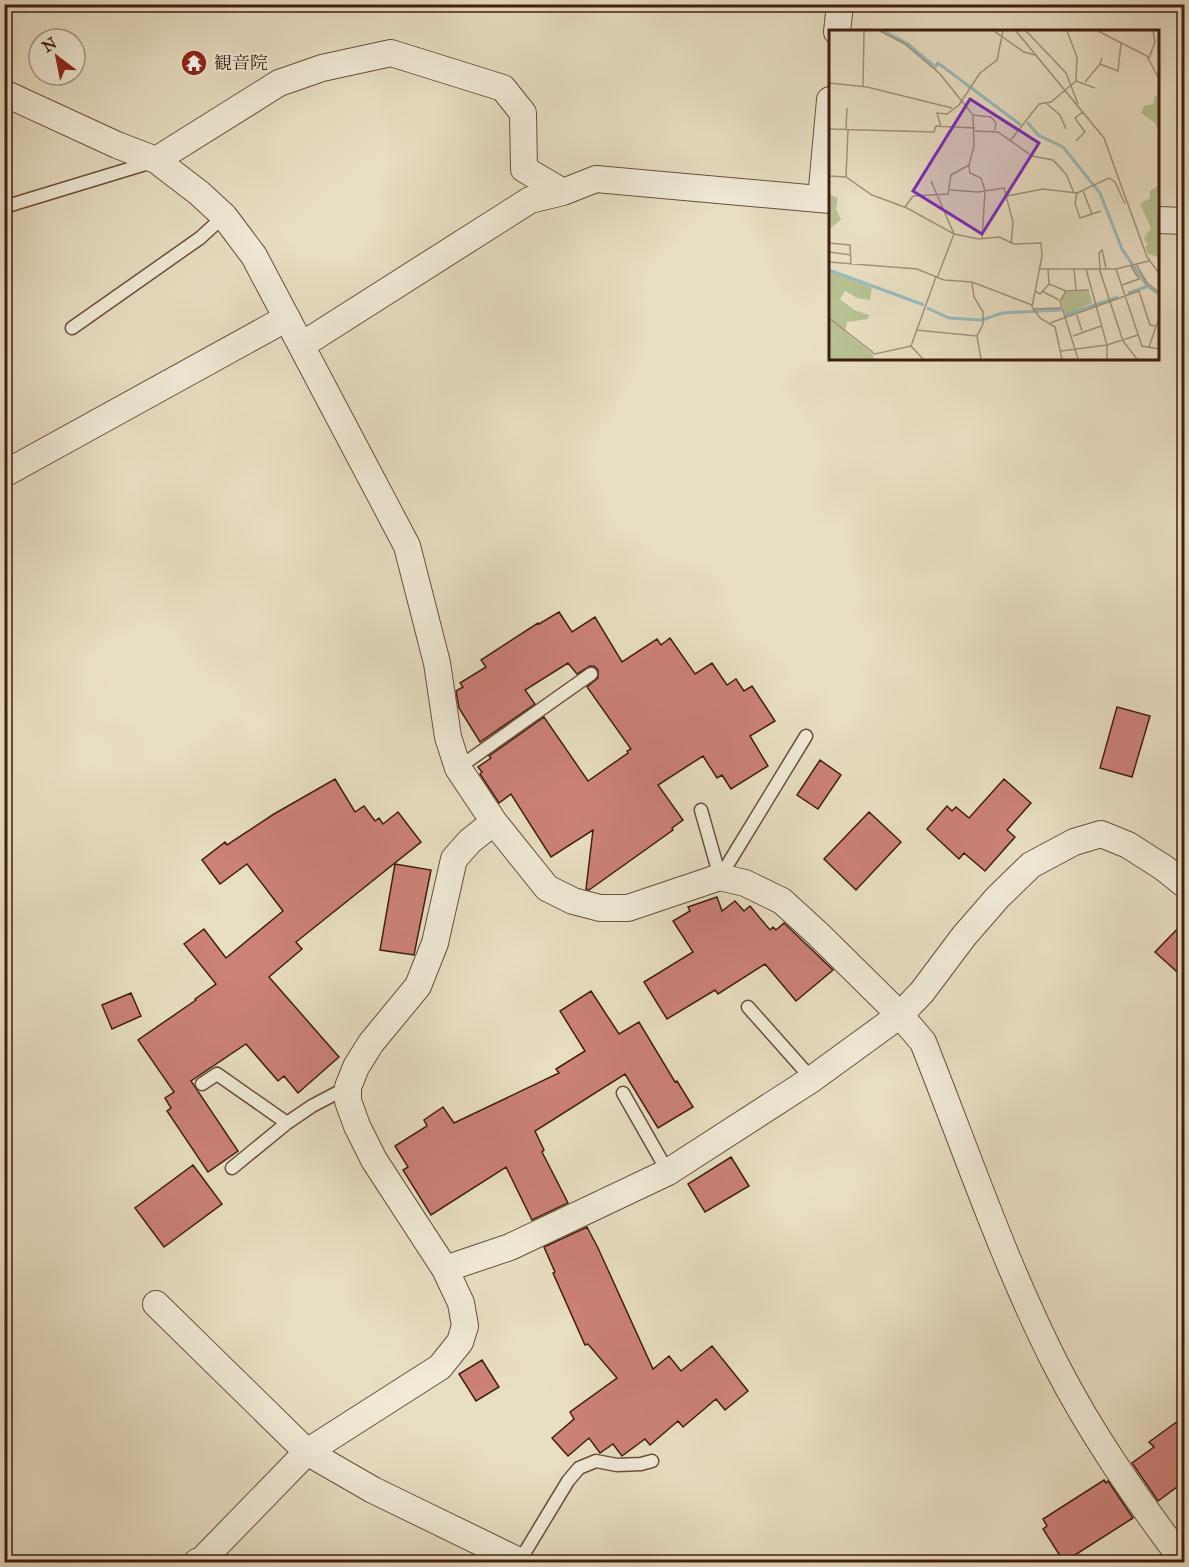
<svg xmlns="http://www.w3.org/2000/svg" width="1189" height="1567" font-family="'IM FELL Great Primer','Noto Serif JP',serif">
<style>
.building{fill:#cc8179;stroke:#3f1f0e;stroke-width:1.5}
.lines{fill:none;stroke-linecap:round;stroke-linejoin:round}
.lane-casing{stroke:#694f3b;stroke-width:15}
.street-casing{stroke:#694f3b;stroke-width:28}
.lane{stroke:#f0ead7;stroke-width:12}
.street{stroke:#f0ead7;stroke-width:26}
.labels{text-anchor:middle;stroke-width:4.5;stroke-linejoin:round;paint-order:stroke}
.poi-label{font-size:18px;fill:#3f1f0e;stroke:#f0ead7;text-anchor:start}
.inset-river{fill:none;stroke:#9bbabd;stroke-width:3}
.inset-road{fill:none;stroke:#a4927a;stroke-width:1.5}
.view{fill:#7b2cbf;fill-opacity:0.15;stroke:#7b2cbf;stroke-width:3}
.inset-edge{fill:none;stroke:#3f1f0e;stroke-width:3}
</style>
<rect width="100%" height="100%" fill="#e8dec2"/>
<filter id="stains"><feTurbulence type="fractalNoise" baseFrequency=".00333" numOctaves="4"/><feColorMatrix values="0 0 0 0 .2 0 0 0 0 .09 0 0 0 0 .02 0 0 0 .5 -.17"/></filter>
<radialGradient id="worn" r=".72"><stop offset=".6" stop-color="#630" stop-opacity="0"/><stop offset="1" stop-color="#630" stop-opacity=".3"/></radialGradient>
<path class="building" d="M559 612 572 632 595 617 622 662 657 639 661 645 670 638 695 674 712 663 727 685 736 679 744 691 752 686 775 721 750 736 768 766 731 789 722 775 717 778 703 756 658 785 683 820 672 828 673 830 589 890 586 889 593 830 551 857 511 794 499 803 480 774 482 772 478 767 491 758 489 756 544 717 588 781 628 753 627 751 631 749 587 687 598 678V670L594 666H590L577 674 568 663 525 690 535 704 480 742 459 708 456 691 463 687 460 683 486 667 481 660 538 623 539 624Z
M1117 707 1150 716 1132 777 1100 768Z
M820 760 841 775 818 809 797 795Z
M335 779 355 812 364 806 375 821 379 818 383 824 398 812 421 842 296 942 302 949 269 977 339 1057 298 1093 284 1076 278 1081 246 1044 191 1081 238 1151 208 1172 167 1111 171 1108 165 1098 174 1092 138 1040 196 1000 195 999 216 984 184 944 204 929 226 958 283 911 247 864 220 884 202 860 225 842 227 845 274 814Z
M1004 779 1031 803 1007 830 1015 837 985 871 964 853 959 859 927 829 947 806 952 811 956 807 969 818Z
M869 812 901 842 856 890 824 859Z
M395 864 431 870 414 955 380 950Z
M717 897 722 911 735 901 744 911 750 906 770 930 773 927 776 930 784 923 833 970 796 1001 765 964 718 994 715 990 667 1019 644 982 693 952 673 921 690 911 688 907Z
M1185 921V979L1155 952Z
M591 991 619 1034 639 1022 675 1082 677 1081 693 1107 658 1128 625 1074 535 1131 544 1150 542 1152 568 1203 532 1220 506 1167 431 1215 403 1170 408 1167 395 1146 427 1126 424 1120 443 1107 454 1123 559 1073 556 1069 585 1051 560 1011Z
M131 993 141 1016 112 1029 102 1005Z
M731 1157 749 1186 705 1212 688 1184Z
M193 1165 222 1204 164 1247 135 1208Z
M587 1227 598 1248 653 1369 669 1356 681 1371 712 1346 748 1391 725 1410 716 1399 683 1427 678 1421 650 1445 645 1439 622 1456 613 1444 600 1453 589 1438 568 1456 552 1438 574 1419 570 1412 617 1378 588 1344 585 1345 553 1273 555 1272 544 1247Z
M482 1360 499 1387 476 1401 459 1374Z
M1185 1416V1481L1158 1501 1132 1463 1154 1447 1149 1442Z
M1104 1480 1106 1483 1108 1481 1133 1518 1064 1562 1043 1529 1047 1526 1043 1519Z"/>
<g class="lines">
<g class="lane-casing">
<path id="lane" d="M4 207 152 162
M72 328 200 238 224 216
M458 768 591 674
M701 810 720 877 806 736
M748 1007 812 1079
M202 1084 217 1074 287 1123
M623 1093 668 1172
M232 1168 287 1123 312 1106 348 1087
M519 1562 568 1481 579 1468 596 1461 617 1465 641 1464 652 1461"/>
</g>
<g class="street-casing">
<path id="street" d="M837 32 840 4
M4 93 117 145 156 160 199 193 224 216 254 256 407 546 437 663 448 737 458 768 494 822 547 888 573 901 600 908H628L720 877 745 883 782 901 817 933 900 1015 923 1042C966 1150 1003 1260 1055 1363 1091 1434 1137 1499 1184 1562
M156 160 279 83 322 68 391 53 503 88 523 113 524 169 563 192
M821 199 830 100
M1158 220 1184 221
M302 345 530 200 563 192 596 179 830 200
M4 474 287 318
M445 1269 510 1247 668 1172 812 1079 900 1015 922 992 964 936 998 897 1031 865 1074 842 1101 834 1128 845 1164 868 1184 884
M156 1304 307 1452 373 1490 521 1562
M197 1562 203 1559 307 1452 440 1367 460 1342 465 1326 461 1303 445 1269 374 1160 357 1126 348 1101V1087L356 1067 371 1043 418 986 435 943 454 859 470 841 494 822"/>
</g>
<use href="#lane" class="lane"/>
<use href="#street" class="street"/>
</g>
<defs>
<g id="temple-disc" transform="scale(1.35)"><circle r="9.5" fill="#8f2418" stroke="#f0ead7"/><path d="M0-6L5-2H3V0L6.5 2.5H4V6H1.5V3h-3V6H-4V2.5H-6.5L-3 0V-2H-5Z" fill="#fff"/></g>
</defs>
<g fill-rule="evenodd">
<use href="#temple-disc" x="194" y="63"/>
</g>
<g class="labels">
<g class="poi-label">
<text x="214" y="69">観音院</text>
</g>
</g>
<g transform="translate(829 30)">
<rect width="330" height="330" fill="#e8dec2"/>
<path d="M326 66 330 67V103L326 93 312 83 315 76 324 74ZM330 155 328 166 330 227 319 224 316 216H319L315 208 322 198 311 174 321 168V161ZM0 164 9 168 7 178 12 190 0 199ZM0 239 43 258 41 270 28 268 16 261 11 269 25 280 40 285 39 289 18 292 16 302 44 324 45 329H0ZM260 261 263 273 236 284 232 269 238 262Z" fill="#b7c192"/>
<path class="inset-river" d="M55 1 79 14 106 37 109 33 192 95M198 92 209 105 234 117 271 163 293 219 318 256 330 264M0 240 95 275M299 263 317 257M98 278 120 288 153 290 173 283 232 280M236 285 289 267"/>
<path class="inset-road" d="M51 1 76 14 111 44 144 85 145 116 140 135 141 143 152 148 156 161 153 209M165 1 195 22 206 25M187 1 275 108 318 227 330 243M197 1 237 43 249 74M269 1 318 26 330 49M273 28 271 34 289 41 292 13M320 28 326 12 324 1M247 51 266 58M256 52 271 34M0 53 38 57 123 78M34 56 35 1M218 74 231 85 237 99M144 85 162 87 167 93 166 100M112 97 108 83 118 84 130 75 151 43 168 30 174 1M0 99 105 102 107 96 146 98M17 99 18 78M146 101 169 102 203 126 224 130 237 144 245 163M181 111 210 74 222 72 247 51 248 27 238 1M247 111 256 102 246 88 254 82M0 146 17 147 43 165 78 178 125 204 150 209 170 207 185 214 212 213 213 226 203 277 211 288 226 297 233 329M17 147 19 99M102 151 125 204 108 248M121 160 149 162 175 158 184 192 182 214M254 161 263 184M248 163 246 173 251 188 272 181M178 166 214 159 248 163 280 148 286 152 296 174M76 177 84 166 119 164 122 145 140 135M0 213 21 215 22 234M0 222 22 225M0 232 88 239 115 250 143 252 203 275M307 234 318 253 330 262M245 238 247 260M270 238 294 311 308 329M271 238 270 223 273 220 277 238M211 239H287L320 231M219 239 220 254 237 261 260 260M257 239 278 315V329M287 239 313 316 330 319M143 253 145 267 154 282V294L148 306 152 329M293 255 310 249 302 236M206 261 211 264 220 254M213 261 230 270M237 261 231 271 249 329M204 279 232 278M247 283 253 301M0 288 46 324 82 316 94 329M221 293 310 261 321 295 326 296M87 300 148 306M244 306 272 296M82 316 107 247M320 317 330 288M232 321 278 315 309 305"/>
<path class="view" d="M141 69 210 113 153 204 84 161Z"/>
<rect width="330" height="330" class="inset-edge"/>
</g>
<rect width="1189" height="1567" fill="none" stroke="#e8dec2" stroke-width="24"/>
<rect x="6" y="6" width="1177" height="1555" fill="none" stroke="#3f1f0e" stroke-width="3"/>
<rect x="12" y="12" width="1165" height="1543" fill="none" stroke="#3f1f0e" stroke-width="1.5"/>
<g transform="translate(57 57) rotate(328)"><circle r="28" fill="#f0ead7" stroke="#a99987" stroke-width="1.5"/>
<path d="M0-4.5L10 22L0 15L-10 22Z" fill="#8f2418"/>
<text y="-9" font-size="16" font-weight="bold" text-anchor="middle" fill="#3f1f0e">N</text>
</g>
<rect width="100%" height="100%" filter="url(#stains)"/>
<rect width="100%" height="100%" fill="url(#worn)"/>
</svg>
